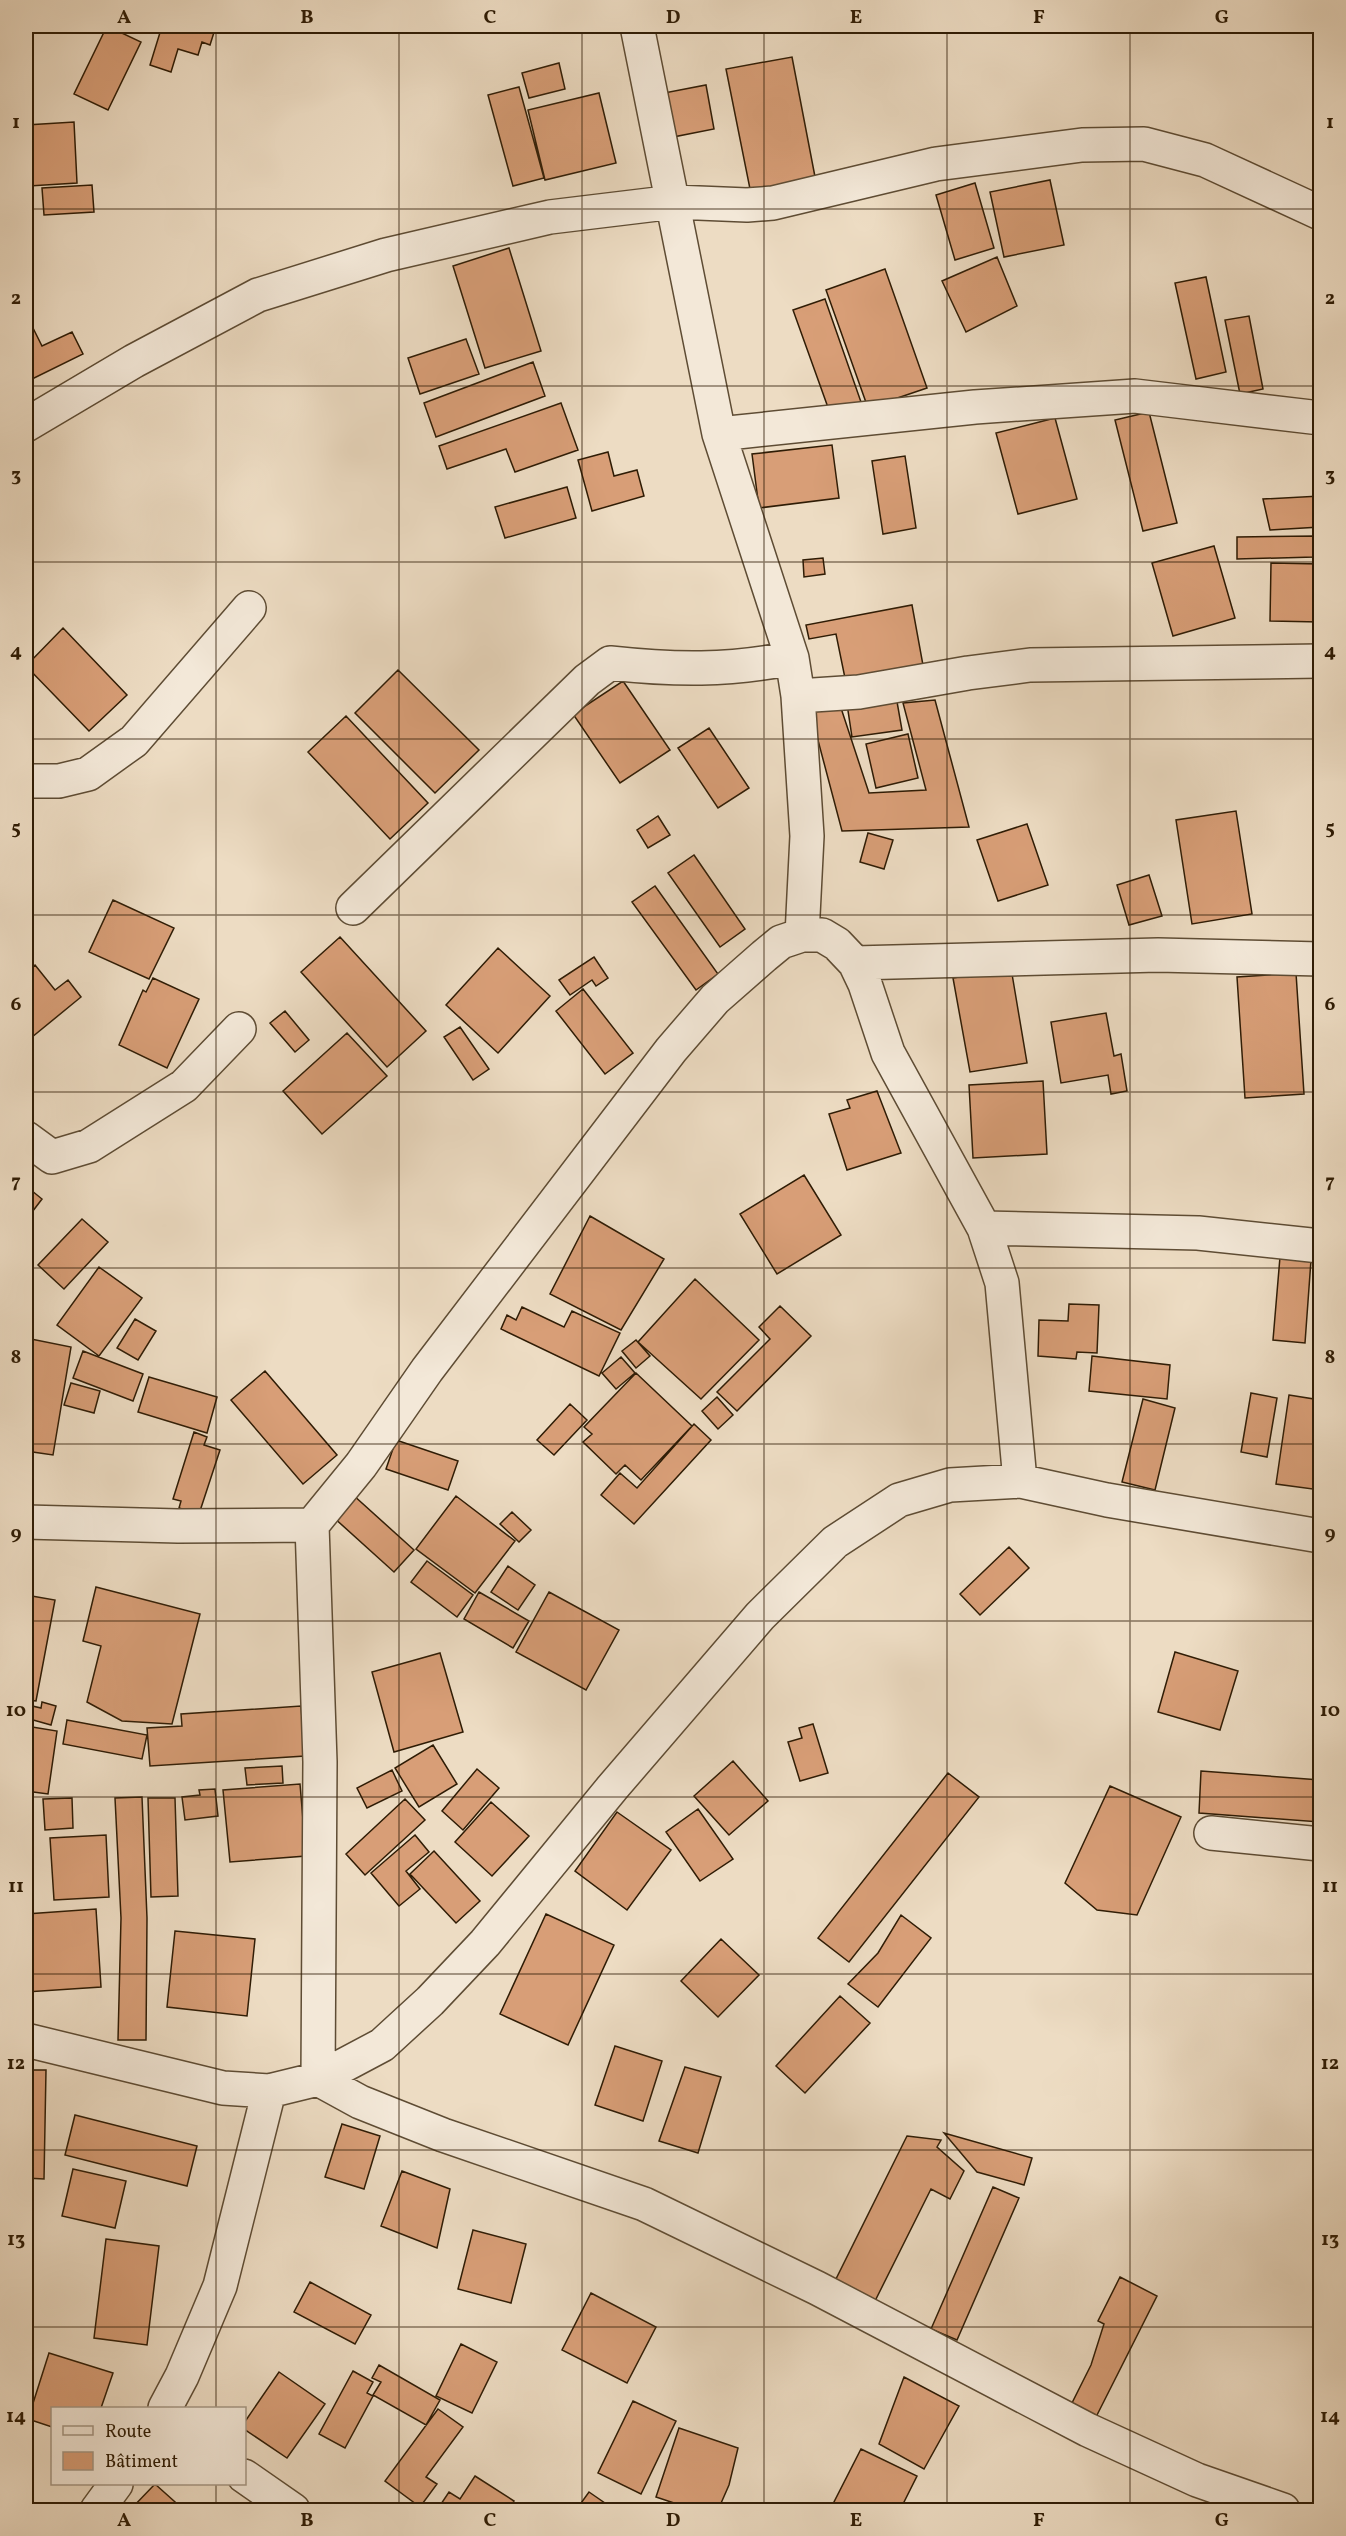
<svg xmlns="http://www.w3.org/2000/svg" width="1346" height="2536" font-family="Vollkorn,serif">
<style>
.building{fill:#d89e77;stroke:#2f1c05;stroke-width:1.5}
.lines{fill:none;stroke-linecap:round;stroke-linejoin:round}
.street-casing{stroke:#5e4c34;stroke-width:36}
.street{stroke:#f3e8d8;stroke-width:33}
.grid{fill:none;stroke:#2f1c05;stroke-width:1.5;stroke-opacity:0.55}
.neatline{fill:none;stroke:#2f1c05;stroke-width:2}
.grid-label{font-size:20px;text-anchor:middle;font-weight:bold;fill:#2f1c05}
</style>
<rect width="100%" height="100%" fill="#eddcc3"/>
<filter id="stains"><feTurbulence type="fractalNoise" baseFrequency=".00333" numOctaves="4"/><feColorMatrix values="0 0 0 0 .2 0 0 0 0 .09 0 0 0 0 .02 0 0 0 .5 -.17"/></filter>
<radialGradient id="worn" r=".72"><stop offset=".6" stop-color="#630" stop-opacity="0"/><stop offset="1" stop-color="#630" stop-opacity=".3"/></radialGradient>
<path class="building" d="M107 26 141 42 108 110 74 94Z
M162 26H216L210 45 202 42 198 55 178 49 171 72 150 65Z
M792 57 816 182 751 194 726 69Z
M559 63 565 89 529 98 522 73Z
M706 85 714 129 673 137 664 93Z
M519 87 544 178 513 186 488 95Z
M599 93 616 163 545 180 528 110Z
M26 94H29V122H26Z
M74 122 77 183 29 186 26 125Z
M1050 180 1064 245 1004 257 990 192Z
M975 183 994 248 955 260 936 195Z
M92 185 94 212 44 215 42 188Z
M509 248 541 351 485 368 453 266Z
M997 257 1017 306 966 332 942 281Z
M885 269 927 388 868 408 826 290Z
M1206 277 1226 372 1196 379 1175 283Z
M825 299 861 402 830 413 793 310Z
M1249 316 1263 389 1240 394 1225 320Z
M31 324 42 346 72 332 83 354 26 382V327Z
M466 339 479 374 420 394 408 358Z
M533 362 545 396 436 437 424 403Z
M561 403 578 450 515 472 506 449 447 469 439 446Z
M1149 412 1177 523 1143 531 1115 420Z
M1055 418 1077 499 1018 514 996 433Z
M832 445 839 498 759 508 752 454Z
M608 452 614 476 637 470 644 496 592 511 578 460Z
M905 456 916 528 883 534 872 461Z
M567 487 576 518 505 538 495 507Z
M1320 496V527L1270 530 1263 499Z
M1315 536 1314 557 1237 559V537Z
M1214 546 1235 618 1173 636 1152 563Z
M823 558 825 574 804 577 803 560Z
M1271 563 1320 564V622L1270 621Z
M912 605 925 676 846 683 836 634 809 639 806 625Z
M63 628 127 695 89 731 26 666Z
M398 670 479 750 435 793 355 713Z
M623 681 670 750 620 783 573 714Z
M896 696 902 730 852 737 847 704Z
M935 700 969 827 842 831 810 710 841 708 869 793 926 790 903 703Z
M346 716 428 803 390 839 308 752Z
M709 728 749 788 718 808 678 748Z
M908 734 918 778 876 788 866 744Z
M1236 811 1252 914 1192 924 1176 820Z
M658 816 670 835 648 848 637 830Z
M1027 824 1048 885 998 901 977 840Z
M868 833 893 840 884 869 860 862Z
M694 855 745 929 720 947 668 873Z
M1149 875 1162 916 1129 925 1117 885Z
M655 886 718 974 696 990 632 902Z
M113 900 174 928 149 979 89 952Z
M340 937 426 1031 387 1067 301 972Z
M498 948 550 996 498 1053 446 1005Z
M594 957 608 978 596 986 592 980 570 995 559 980Z
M35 965 55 990 68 980 81 997 26 1042V973Z
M1011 968 1027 1063 970 1072 953 978Z
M1296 973 1304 1094 1245 1098 1237 977Z
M153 978 199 999 167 1068 119 1045 143 990 146 992Z
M583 989 633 1053 605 1074 556 1011Z
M285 1011 309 1040 295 1052 270 1023Z
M1106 1013 1114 1056 1121 1054 1127 1091 1111 1094 1108 1075 1061 1083 1051 1022Z
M460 1027 489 1069 473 1080 444 1037Z
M347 1033 387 1076 322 1134 283 1091Z
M1318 1070H1320V1105L1313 1103Z
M1043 1081 1047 1154 973 1158 969 1085Z
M877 1091 901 1153 847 1170 829 1114 850 1108 847 1100Z
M804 1175 841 1235 777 1274 740 1214Z
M26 1186 42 1199 26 1220Z
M590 1216 664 1259 621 1330 550 1294Z
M82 1219 108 1242 64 1289 38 1265Z
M1280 1257 1311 1260 1305 1343 1273 1340Z
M99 1267 142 1298 99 1356 57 1325Z
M695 1279 759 1340 701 1399 638 1342Z
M1069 1304 1099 1305 1097 1353 1077 1352 1076 1359 1038 1356 1039 1320 1068 1321Z
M780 1306 811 1336 737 1411 717 1392 770 1339 759 1327Z
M522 1307 564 1327 572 1311 620 1333 599 1376 501 1329 507 1315 516 1320Z
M135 1319 156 1331 138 1360 117 1348Z
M26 1338 71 1347 53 1455 26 1451Z
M636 1340 650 1356 636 1368 622 1351Z
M83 1351 143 1374 133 1401 73 1378Z
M1092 1356 1170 1365 1167 1399 1089 1391Z
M621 1357 635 1373 616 1389 602 1373Z
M265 1371 337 1455 303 1484 231 1400Z
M636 1373 692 1426 641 1480 625 1465 616 1474 583 1442 592 1434 584 1427Z
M149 1377 217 1397 207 1433 138 1412Z
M71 1383 100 1391 94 1413 64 1405Z
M1251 1393 1277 1398 1267 1457 1241 1452Z
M1289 1395 1320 1400V1490L1276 1484Z
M717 1397 733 1415 718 1429 702 1411Z
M1143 1399 1175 1408 1155 1490 1122 1482Z
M570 1404 587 1420 554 1455 537 1440Z
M694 1424 711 1440 634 1524 601 1495 620 1473 637 1488Z
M194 1432 207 1437 204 1445 220 1450 199 1514 179 1508 181 1501 173 1499Z
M396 1440 458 1461 448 1490 386 1469Z
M352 1494 414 1550 394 1572 332 1516Z
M456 1496 515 1541 475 1593 416 1549Z
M512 1512 531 1530 519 1542 500 1524Z
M1009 1547 1029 1568 980 1615 960 1594Z
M427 1561 473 1595 457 1617 411 1582Z
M508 1566 535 1585 518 1610 491 1592Z
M96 1587 200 1614 172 1724 122 1721 87 1702 101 1646 83 1641Z
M479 1592 529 1621 513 1648 464 1619Z
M549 1592 619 1630 586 1690 516 1652Z
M26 1595 55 1600 36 1701 26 1700Z
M1175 1652 1238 1671 1220 1730 1158 1712Z
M440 1653 463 1732 394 1752 372 1672Z
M42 1702 56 1706 51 1725 26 1718 28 1705 41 1708Z
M301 1706 305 1756 150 1766 147 1728 182 1726 181 1714Z
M67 1720 147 1735 142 1759 63 1744Z
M813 1724 828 1773 800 1781 788 1742 802 1738 799 1728Z
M26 1726 57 1731 48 1794 26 1791Z
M433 1745 457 1784 419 1807 395 1768Z
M733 1761 768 1801 729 1835 694 1796Z
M282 1766 283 1783 247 1785 245 1768Z
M477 1769 499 1788 463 1830 442 1811Z
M392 1770 402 1791 367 1808 357 1788Z
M1201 1771 1320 1780V1822L1199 1813Z
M948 1773 979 1797 849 1962 818 1938Z
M300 1784 306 1856 230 1862 223 1790Z
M1110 1786 1181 1817 1137 1915 1097 1910 1065 1883Z
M215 1789 218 1816 185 1820 182 1797 200 1795 199 1790Z
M142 1797 147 1918 146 2040H118L121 1918 115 1798Z
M72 1798 73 1828 45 1830 43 1799Z
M148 1798H175L178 1896 151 1897Z
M405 1799 425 1820 365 1875 346 1854Z
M491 1802 529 1836 492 1876 455 1842Z
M698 1809 733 1859 700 1881 666 1832Z
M617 1812 671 1850 627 1910 575 1871Z
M106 1835 109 1897 54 1900 50 1838Z
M415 1835 429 1852 406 1871 420 1889 399 1906 371 1873Z
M434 1851 480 1901 456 1923 410 1874Z
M96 1909 101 1987 26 1992V1914Z
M546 1914 614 1945 568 2045 500 2014Z
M901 1915 931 1938 878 2007 848 1984 878 1953Z
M175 1931 255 1939 247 2016 167 2007Z
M721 1939 759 1975 718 2017 681 1981Z
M840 1996 870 2023 805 2093 776 2066Z
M615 2046 662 2061 643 2121 595 2105Z
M685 2067 721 2077 698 2153 659 2141Z
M26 2070H46L44 2179 26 2178Z
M75 2115 197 2146 187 2186 65 2155Z
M342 2124 380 2136 364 2189 325 2177Z
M944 2133 1032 2158 1024 2185 977 2172Z
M907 2136 941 2140 937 2147 964 2171 950 2199 931 2189 875 2301 835 2281Z
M73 2169 126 2181 115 2228 62 2216Z
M402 2171 450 2189 437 2248 381 2226Z
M993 2187 1019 2198 957 2340 931 2329Z
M473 2230 526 2244 511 2303 458 2289Z
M106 2239 159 2246 147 2345 94 2338Z
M1120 2277 1157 2296 1096 2417 1072 2403 1091 2365 1104 2324 1098 2321Z
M310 2282 371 2315 355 2344 294 2312Z
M591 2293 656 2327 627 2383 562 2350Z
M461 2344 497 2362 472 2413 436 2396Z
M49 2353 113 2373 101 2408H52V2427L28 2419Z
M379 2365 440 2400 426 2425 373 2395 381 2382 372 2378Z
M353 2371 373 2382 367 2393 373 2396 345 2448 319 2434Z
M279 2372 325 2404 287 2458 244 2429V2423Z
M904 2377 959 2406 924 2469 879 2444Z
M633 2401 676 2421 641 2494 598 2473Z
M438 2409 463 2427 426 2477 437 2484 420 2507 385 2481Z
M679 2428 738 2448 729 2485 718 2510H695L656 2497Z
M861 2449 917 2476 900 2510H851L834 2502Z
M475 2476 514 2501 508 2510H437L449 2492 460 2499Z
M155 2484 184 2510H130Z
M589 2492 615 2510H576Z"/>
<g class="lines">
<g class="street-casing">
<path id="street" d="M637 26 719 434 792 658
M26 425 134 361 258 295 386 255 550 217 674 202 747 205 773 203 936 164 1082 145 1144 144 1205 160 1320 213
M719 434 975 407 1135 396 1320 418
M798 696 859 692 968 673 1030 665 1320 661
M26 781H59L88 774 134 741 249 608
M353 908 587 680 610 663C675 670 728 671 792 658L798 696 807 836 802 935
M855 963 1158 955 1320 959
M26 1138 52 1157 89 1146 184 1086 239 1029
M984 1228 1198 1233 1320 1246
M1020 1481 1002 1283 984 1228 888 1053 865 984 855 963 837 944 822 935H802L781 942 764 956 715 999 671 1050 427 1370 361 1465 312 1525 320 1762 318 2079 360 2102 443 2135 644 2204 817 2288 1088 2430 1197 2480 1283 2510
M26 1522 178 1526 312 1525
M1211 1833 1320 1844
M26 2040 223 2088 269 2091 318 2079 382 2045 430 2001 485 1943 612 1788 760 1616 835 1542 899 1500 950 1485 1020 1481 1107 1500 1320 1536
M165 2408 182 2376 220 2286 269 2091
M244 2476 293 2510
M97 2510 116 2484"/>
</g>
<use href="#street" class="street"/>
</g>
<path class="grid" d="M216 26V2408M399 26V2510M582 26V2510M764 26V2510M947 26V2510M1130 26V2510M26 209H1320M26 386H1320M26 562H1320M26 739H1320M26 915H1320M26 1092H1320M26 1268H1320M26 1444H1320M26 1621H1320M26 1797H1320M26 1974H1320M26 2150H1320M26 2327H1320M216 2484V2510"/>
<rect width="1346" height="2536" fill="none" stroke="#eddcc3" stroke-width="66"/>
<rect x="51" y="2407" width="195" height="78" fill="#f3e8d8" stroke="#a59684" stroke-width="1.5"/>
<rect x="63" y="2426" width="30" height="9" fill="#f3e8d8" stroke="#a59684" stroke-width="1.5"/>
<text x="105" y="2437" font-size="18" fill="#2f1c05">Route</text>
<rect x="63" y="2452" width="30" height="18" fill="#d89e77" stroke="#a59684" stroke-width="1.5"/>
<text x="105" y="2467" font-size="18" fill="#2f1c05">Bâtiment</text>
<rect x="33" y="33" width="1280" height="2470" class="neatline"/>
<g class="grid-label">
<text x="124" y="23">A</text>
<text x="307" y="23">B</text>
<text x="490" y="23">C</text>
<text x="673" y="23">D</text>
<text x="856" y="23">E</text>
<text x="1039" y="23">F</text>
<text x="1222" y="23">G</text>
<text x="16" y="128">1</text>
<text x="1330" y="128">1</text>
<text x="16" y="304">2</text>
<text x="1330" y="304">2</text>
<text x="16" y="481">3</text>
<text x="1330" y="481">3</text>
<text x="16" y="657">4</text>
<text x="1330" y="657">4</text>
<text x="16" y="834">5</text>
<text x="1330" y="834">5</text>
<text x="16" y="1010">6</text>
<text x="1330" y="1010">6</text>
<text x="16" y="1187">7</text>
<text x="1330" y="1187">7</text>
<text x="16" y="1363">8</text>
<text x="1330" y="1363">8</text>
<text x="16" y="1539">9</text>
<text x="1330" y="1539">9</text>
<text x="16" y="1716">10</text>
<text x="1330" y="1716">10</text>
<text x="16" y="1892">11</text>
<text x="1330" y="1892">11</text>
<text x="16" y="2069">12</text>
<text x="1330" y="2069">12</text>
<text x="16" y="2245">13</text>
<text x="1330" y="2245">13</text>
<text x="16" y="2422">14</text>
<text x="1330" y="2422">14</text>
<text x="124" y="2526">A</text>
<text x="307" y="2526">B</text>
<text x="490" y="2526">C</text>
<text x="673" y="2526">D</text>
<text x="856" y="2526">E</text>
<text x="1039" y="2526">F</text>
<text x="1222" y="2526">G</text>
</g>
<rect width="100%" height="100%" filter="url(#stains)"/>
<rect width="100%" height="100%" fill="url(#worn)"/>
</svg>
